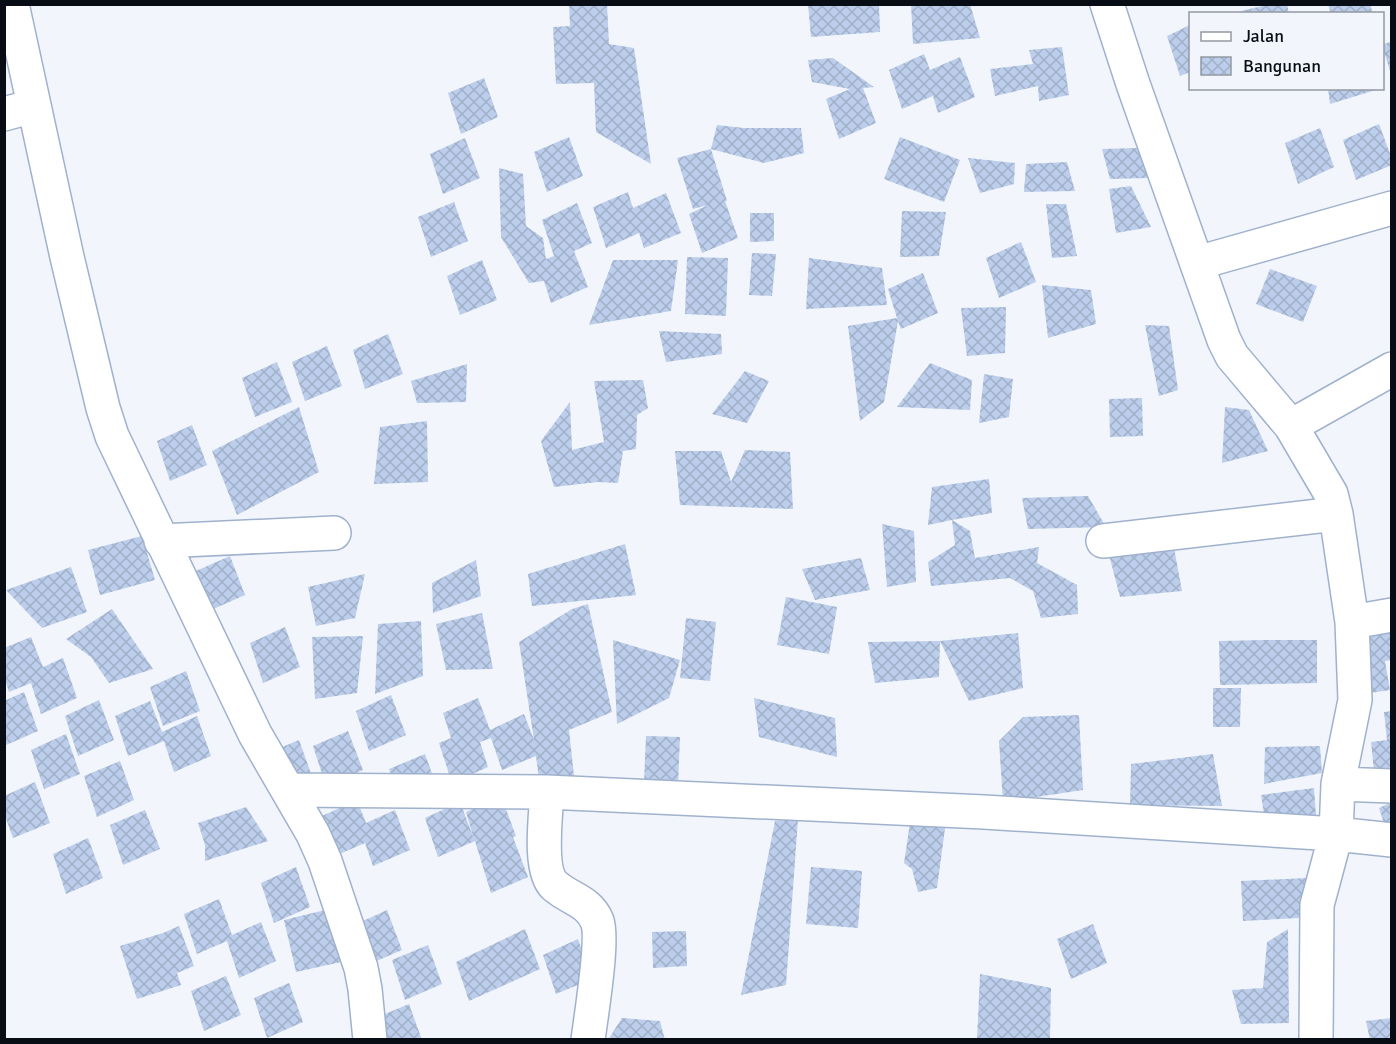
<svg xmlns="http://www.w3.org/2000/svg" width="1396" height="1044" font-family="Signika,sans-serif">
<style>
.building{fill:url(#building-cross-hatch)}
.lines{fill:none;stroke-linecap:round;stroke-linejoin:round}
.minor-casing{stroke:#a0b1cd;stroke-width:36}
.minor{stroke:#fff;stroke-width:33}
</style>
<defs>
<pattern id="building-cross-hatch" width="8" height="8" patternUnits="userSpaceOnUse" patternTransform="scale(1.5)"><rect width="8" height="8" fill="#bcceeb"/><path d="M0 0l8 8M0 8l8-8" fill="none" stroke="#a0b0c9"/></pattern>
</defs>
<rect width="100%" height="100%" fill="#f2f6fc"/>
<path class="building" d="M569 4H607L609 44 634 48 651 164 596 132 594 83 556 84 553 27 570 26Z
M808 4H879L880 32 811 37Z
M911 4H970L980 38 913 44Z
M1271 4H1287L1289 14H1242L1241 11Z
M1328 4H1370L1373 14H1331Z
M1190 25V72L1180 76 1167 36Z
M1392 41V74H1391L1382 45Z
M1062 47 1069 95 1039 101 1038 86 995 96 990 69 1033 64 1029 50Z
M924 54 930 70 960 57 975 97 938 113 933 96 902 109 889 70Z
M833 58 874 87 863 88 876 123 839 139 826 99 850 89 812 82 808 60Z
M484 78 498 117 461 134 448 93Z
M1328 88H1379V89L1330 104Z
M1379 124 1392 159V165L1356 180 1343 140Z
M717 125 744 128H801L804 153 764 163 711 149Z
M1320 128 1334 167 1298 184 1285 143Z
M569 137 583 176 547 192 534 152Z
M900 137 960 160 944 202 884 179Z
M465 138 480 178 443 194 430 154Z
M1139 148 1148 178 1110 179 1102 149Z
M711 149 727 201H725L738 238 702 253 689 214 708 205 693 209 677 158Z
M968 158 1015 163 1014 184 980 193Z
M1067 162 1075 191 1024 192 1026 164Z
M499 168 523 174 526 226 543 238 546 259 554 256 542 220 577 203 592 243 574 251 588 287 551 303 544 281 529 283 501 237Z
M1131 186 1151 227 1116 233 1109 189Z
M628 192 633 208 666 193 681 233 644 248 639 233 606 248 593 207Z
M454 202 468 241 431 257 418 217Z
M1046 204H1066L1077 256 1052 258Z
M902 211 946 212 939 256 900 257Z
M750 213H774V241L750 242Z
M1021 242 1036 282 999 298 986 258Z
M752 253 776 254 772 296 749 295Z
M687 257 728 258 726 316 685 314Z
M809 258 882 268 887 305 806 309Z
M482 260 497 300 460 315 447 276Z
M613 260H678L671 311 589 325Z
M1270 269 1317 286 1303 322 1256 304Z
M923 273 938 313 901 329 898 321 884 402 860 421 848 326 897 318 888 289Z
M1042 285 1091 290 1096 324 1048 338Z
M1006 307 1005 353 967 356 961 308Z
M1145 325 1169 326 1178 390 1159 396Z
M659 331 721 334 722 354 666 362Z
M388 334 403 374 365 389 353 350Z
M327 346 342 386 305 401 292 362Z
M277 362 292 402 255 417 242 378Z
M930 363 972 380 970 410 897 407Z
M467 364 466 402 417 403 411 381Z
M745 371 769 381 747 423 712 414Z
M984 374 1013 379 1009 417 979 423Z
M643 380 648 408 637 415 636 449 623 451 618 483 598 482 554 487 541 441 570 402 572 450 604 442 594 381Z
M1142 398 1143 436 1110 437 1109 399Z
M299 407 319 472 237 515 212 451Z
M1225 407 1249 410 1268 451 1222 463Z
M427 421 428 482 374 484 380 427Z
M192 425 207 465 170 481 157 441Z
M745 450 790 452 793 509 680 505 675 451H721L731 482Z
M989 479 992 513 952 520 970 531 975 558 1039 547 1037 563 1077 585 1078 614 1041 618 1033 591 1010 578 931 586 928 562 955 545 952 520 928 525 932 487Z
M1088 496 1106 527 1028 529 1022 498Z
M882 524 914 531 916 582 887 587Z
M142 536 155 580 100 595 88 550Z
M1172 537 1182 591 1120 597 1108 551Z
M625 544 636 595 532 606 528 574Z
M230 556 245 595 209 611 196 571Z
M861 558 870 590 815 600 802 569Z
M476 560 481 596 433 613 432 583Z
M71 567 87 612 42 628 6 590Z
M365 574 355 618 316 626 308 587Z
M786 597 837 607 829 654 777 645Z
M588 604 612 712 569 730 574 776 539 779 536 756 502 770 491 738 480 742 488 767 452 783 439 743 451 738 443 713 478 698 490 730 524 714 534 740 519 642 572 609Z
M112 609 153 669 109 683 91 657 66 639Z
M482 613 493 669 446 670 436 624Z
M686 618 716 622 710 681 680 678Z
M421 621 423 676 375 694 378 624Z
M285 627 300 667 263 683 250 643Z
M1392 627V660L1385 661 1390 690 1370 693 1359 632Z
M1018 633 1023 688 969 701 940 641 939 677 875 683 868 642 940 641Z
M363 636 357 693 315 699 312 637Z
M31 637 43 667 63 658 77 698 41 714 31 683 9 692 4 677V648Z
M613 640 680 660 669 698 617 724Z
M1265 640H1317V683L1220 685 1219 641Z
M186 671 200 711 163 726 150 687Z
M1213 688H1241L1240 727H1213Z
M24 692 38 731 4 746V701Z
M391 695 406 735 369 751 356 711Z
M754 698 835 718 837 757 759 737Z
M99 700 114 740 78 756 65 716Z
M150 701 162 732 197 716 211 756 174 772 164 741 128 756 115 716Z
M1392 711V779L1375 781 1371 742 1387 740 1384 712Z
M1079 715 1083 790 1003 802 999 741 1023 717Z
M348 731 363 770 326 786 313 746Z
M66 734 80 774 44 789 31 750Z
M646 736 680 737 678 785 644 783Z
M299 740 313 779 276 795 263 755Z
M1320 746 1322 773 1264 784 1265 747Z
M425 754 439 793 403 809 389 769Z
M1213 754 1222 806 1130 805 1131 764Z
M120 761 134 800 97 817 84 776Z
M35 782 50 823 13 838 4 813V796Z
M1314 788 1316 816 1264 814 1261 795Z
M501 796 516 836 513 837 528 877 491 893 475 841 438 857 425 818 460 802 474 839 466 812Z
M357 800 366 823 395 810 410 850 373 866 365 843 335 856 322 816Z
M1392 802V845H1391L1379 808Z
M246 807 268 841 205 861V845L198 823Z
M145 810 160 849 123 865 110 825Z
M911 816 946 821 937 888 918 892 912 869 904 863Z
M798 819 786 985 741 995 775 821Z
M88 838 103 878 66 894 53 854Z
M296 867 310 907 274 923 261 883Z
M811 867 862 871 858 928 806 924Z
M1307 878 1299 918 1243 921 1241 881Z
M219 899 232 935 261 922 276 961 239 978 227 941 197 954 184 914Z
M329 909 341 962 296 972 284 920Z
M387 910 402 950 365 966 352 926Z
M1093 924 1107 963 1071 979 1057 939Z
M179 926 194 966 177 973 181 985 137 999 120 946 163 933Z
M525 929 540 969 469 1001 456 962Z
M1288 929 1289 1023 1241 1024 1232 990 1263 988 1267 942Z
M686 931 687 966 653 968 652 932Z
M578 939 592 979 556 994 543 955Z
M428 945 442 984 405 1000 392 960Z
M980 974 1051 988 1050 1040H977Z
M226 976 241 1015 204 1031 191 991Z
M289 983 303 1022 267 1038 254 998Z
M409 1004 422 1040H380L373 1019Z
M622 1018 660 1021 665 1040H608Z
M1392 1018V1040H1370L1366 1021Z"/>
<g class="lines">
<g class="minor-casing">
<path id="minor" d="M12 4 67 257 103 408 112 436 255 734 313 834 325 861 361 968 365 989 370 1040
M1107 4 1133 84 1224 340 1232 356 1291 426 1331 494 1336 514 1352 622 1355 700 1338 784 1336 834 1317 905 1316 1040
M4 114 33 106
M1197 263 1392 208
M1291 426 1392 369
M161 541 334 533
M1103 541 1336 514
M1352 622 1392 615
M1338 784 1392 786
M288 790 547 792
M588 1040C591 1016 604 938 597 921 589 901 570 899 555 886 538 871 546 814 547 792L984 812 1336 834 1392 840"/>
</g>
<use href="#minor" class="minor"/>
</g>
<rect width="1396" height="1044" fill="none" stroke="#070c15" stroke-width="12"/>
<rect x="1189" y="12" width="195" height="78" fill="#f2f6fc" stroke="#9498a0" stroke-width="1.5"/>
<rect x="1201" y="32" width="30" height="9" fill="#ffffff" stroke="#9498a0" stroke-width="1.5"/>
<text x="1243" y="42" font-size="18" fill="#070c15">Jalan</text>
<rect x="1201" y="57" width="30" height="18" fill="url(#building-cross-hatch)" stroke="#9498a0" stroke-width="1.5"/>
<text x="1243" y="72" font-size="18" fill="#070c15">Bangunan</text>
</svg>
